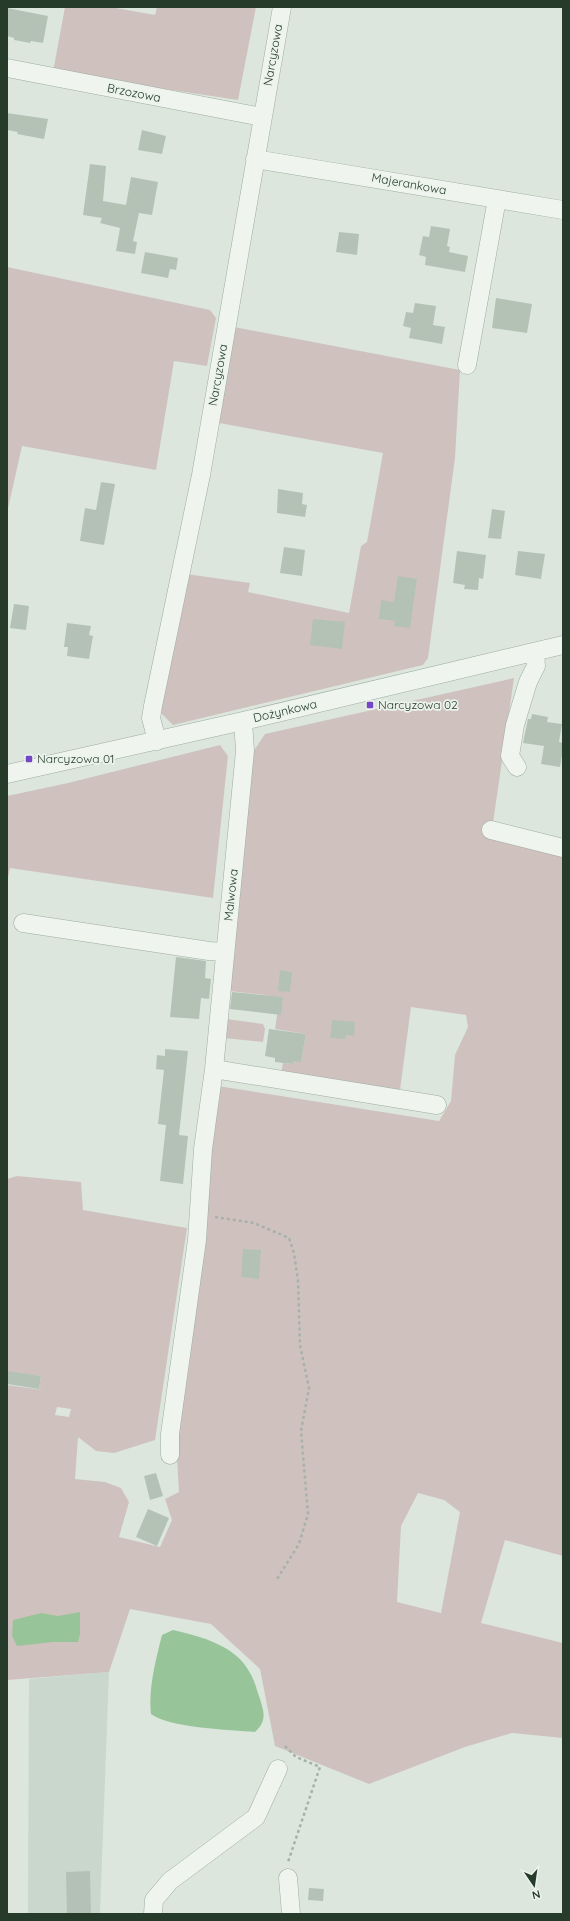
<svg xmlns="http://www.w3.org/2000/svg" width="570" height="1921" font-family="Quicksand,sans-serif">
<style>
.built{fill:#cad7cc}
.green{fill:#cfc2be;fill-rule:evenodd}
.water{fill:#98c49a}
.building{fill:#b4c2b6}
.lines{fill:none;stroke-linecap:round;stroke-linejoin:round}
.minor-casing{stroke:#9eaca0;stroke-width:19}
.path{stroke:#a7b1a8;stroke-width:2.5;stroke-dasharray:3 3;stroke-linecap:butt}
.minor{stroke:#eff4ef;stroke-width:18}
.poi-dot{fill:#7546c6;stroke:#ebf3ec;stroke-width:1.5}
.labels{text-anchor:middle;stroke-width:3.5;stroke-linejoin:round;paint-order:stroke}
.street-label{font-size:12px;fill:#273b2a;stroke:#ebf3ec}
.poi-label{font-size:12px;fill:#273b2a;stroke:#ebf3ec;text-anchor:start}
</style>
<rect width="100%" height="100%" fill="#dce6dd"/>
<path class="built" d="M109 1672 100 1914H28L29 1679Z"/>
<path class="green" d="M65 7H110L155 15 157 7H256L238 100 53 72Z
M7 267 210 310 216 318 207 366 174 361 156 470 22 446 7 513Z
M234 327 460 370 455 458 428 658 423 665 173 725 160 712 186 574 250 583 248 592 349 613 361 546 367 542 383 453 219 423Z
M514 678 493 823 563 840V1556L505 1540 481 1623 563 1643V1738L512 1733 465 1747 369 1784 275 1746 260 1669 211 1624 130 1609 109 1672 7 1680V1385L44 1390 39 1389 41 1376 7 1372V1179L17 1176 81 1182 83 1210 187 1228 155 1440 114 1453 96 1451 78 1437 75 1479 105 1482 121 1488 129 1502 119 1537 160 1547 172 1520 165 1499 179 1492 177 1456 181 1361 218 1086 439 1121 451 1101 455 1055 468 1027 466 1015 411 1007 400 1090 281 1073 283 1063 292 1064 293 1061H301L306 1034 275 1029 278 1009 265 995 229 991 253 752 265 734ZM57 1407 71 1409 69 1417 55 1415ZM418 1493 444 1500 460 1512 441 1613 397 1602 401 1526Z
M220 745 228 756 213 898 10 868 7 882V796L68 783Z
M226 1019 263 1024 265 1029 263 1042 224 1038Z"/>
<path class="water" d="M80 1612V1634L78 1642H53L17 1646 12 1636 13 1620 41 1613 58 1616Z
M173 1630C200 1636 237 1646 250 1673 255 1681 257 1691 260 1699 265 1714 266 1722 255 1732 230 1730 170 1728 151 1714 148 1689 156 1659 162 1635Z"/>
<path class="building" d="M7 8 48 16 43 43 31 41 30 43 14 40V38L7 36Z
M7 113 48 119 44 139 17 134 18 132 7 130Z
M142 130 166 136 162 154 138 150Z
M90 164 106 166 103 201 126 205 131 177 158 182 152 215 139 213 133 241 137 242 135 254 116 251 120 228 100 223 102 218 83 215Z
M431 226 450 229 447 246 450 247 449 252 468 256 465 272 425 265 426 257 419 255 423 236 429 237Z
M339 232 359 234 357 255 336 252Z
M145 252 178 258 176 270 170 269 168 278 141 273Z
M496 298 532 304 527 333 492 328Z
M415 303 436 306 433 325 445 327 442 344 409 338 411 328 403 326 406 312 413 313Z
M101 482 115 484 104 545 80 541 85 508 96 510Z
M278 489 303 493 302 504 307 505 305 517 277 513Z
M492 509 505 511 501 539 488 538Z
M284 547 305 550 302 576 280 573Z
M457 551 486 555 483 579 479 578 478 590 464 589 465 585 453 583Z
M518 551 545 554 541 579 515 575Z
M398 576 417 579 410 628 394 626 395 621 379 619 381 600 394 602Z
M14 604 29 606 26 630 10 628Z
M313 619 345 622 342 649 310 645Z
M67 623 91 626 89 635 93 636 89 659 67 656 68 647H64Z
M532 714 548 717 547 722 562 724 559 742 563 743V749L560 767 541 764 544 746 523 743 528 719H531Z
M176 957 206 961 205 978 211 979 209 999 201 998 199 1019 170 1017Z
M280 970 292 972 290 992 278 991Z
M232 992 283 997 281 1015 230 1009Z
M332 1020 355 1022 354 1036 346 1035 345 1039 330 1038Z
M269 1029 306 1034 301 1062 293 1061V1064L283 1063 275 1062V1058L265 1056Z
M165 1049 188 1051 179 1135 188 1136 183 1184 160 1181 166 1125 158 1124 164 1070 156 1069 157 1055 165 1056Z
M243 1249 261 1250 259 1279 241 1277Z
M7 1371 41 1376 39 1389 7 1384Z
M156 1473 163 1496 150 1500 144 1476Z
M148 1509 169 1518 157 1546 136 1537Z
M90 1871 91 1914H67L66 1872Z
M309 1888 324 1889 323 1901 308 1900Z"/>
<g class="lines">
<g class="minor-casing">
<path id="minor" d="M7 68 262 117
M255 159 563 210
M467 365 497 199
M157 741 151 718 153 706 201 475 282 7
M517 767 510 756 515 725 528 682 536 666 535 652
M7 774 243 721 563 645
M491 830 563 848
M23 923 209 951 225 952
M214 1069 437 1105
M170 1455V1434L197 1240 203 1149 214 1069 245 751 243 721
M288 1878 291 1914
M153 1914 154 1900 170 1881 256 1817 278 1769"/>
</g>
<path class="path" d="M215 1217 254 1223 289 1238 294 1253 298 1281 300 1345 309 1388 301 1431 308 1514 299 1544 277 1579
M285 1746 296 1757 320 1767 288 1862"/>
<use href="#minor" class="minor"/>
</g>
<g class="poi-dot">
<rect x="366" y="701" width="8" height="8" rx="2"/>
<rect x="25" y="755" width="8" height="8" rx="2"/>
</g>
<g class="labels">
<g class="street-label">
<text transform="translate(273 55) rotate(-80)" y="4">Narcyzowa</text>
<text transform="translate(134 93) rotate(11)" y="4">Brzozowa</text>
<text transform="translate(409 184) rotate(10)" y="4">Majerankowa</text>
<text transform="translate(218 375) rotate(-80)" y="4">Narcyzowa</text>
<text transform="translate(285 711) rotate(-13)" y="4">Dożynkowa</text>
<text transform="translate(231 895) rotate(-84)" y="4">Malwowa</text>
</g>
<g class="poi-label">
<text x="378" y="709">Narcyzowa 02</text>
<text x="37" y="763">Narcyzowa 01</text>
</g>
</g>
<rect width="570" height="1921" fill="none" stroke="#273b2a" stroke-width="16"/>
<g transform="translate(534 1885) rotate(167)" stroke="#ebf3ec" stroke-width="3" paint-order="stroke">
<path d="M0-3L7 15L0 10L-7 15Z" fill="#273b2a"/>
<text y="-6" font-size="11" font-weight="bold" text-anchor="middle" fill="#273b2a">N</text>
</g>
</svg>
